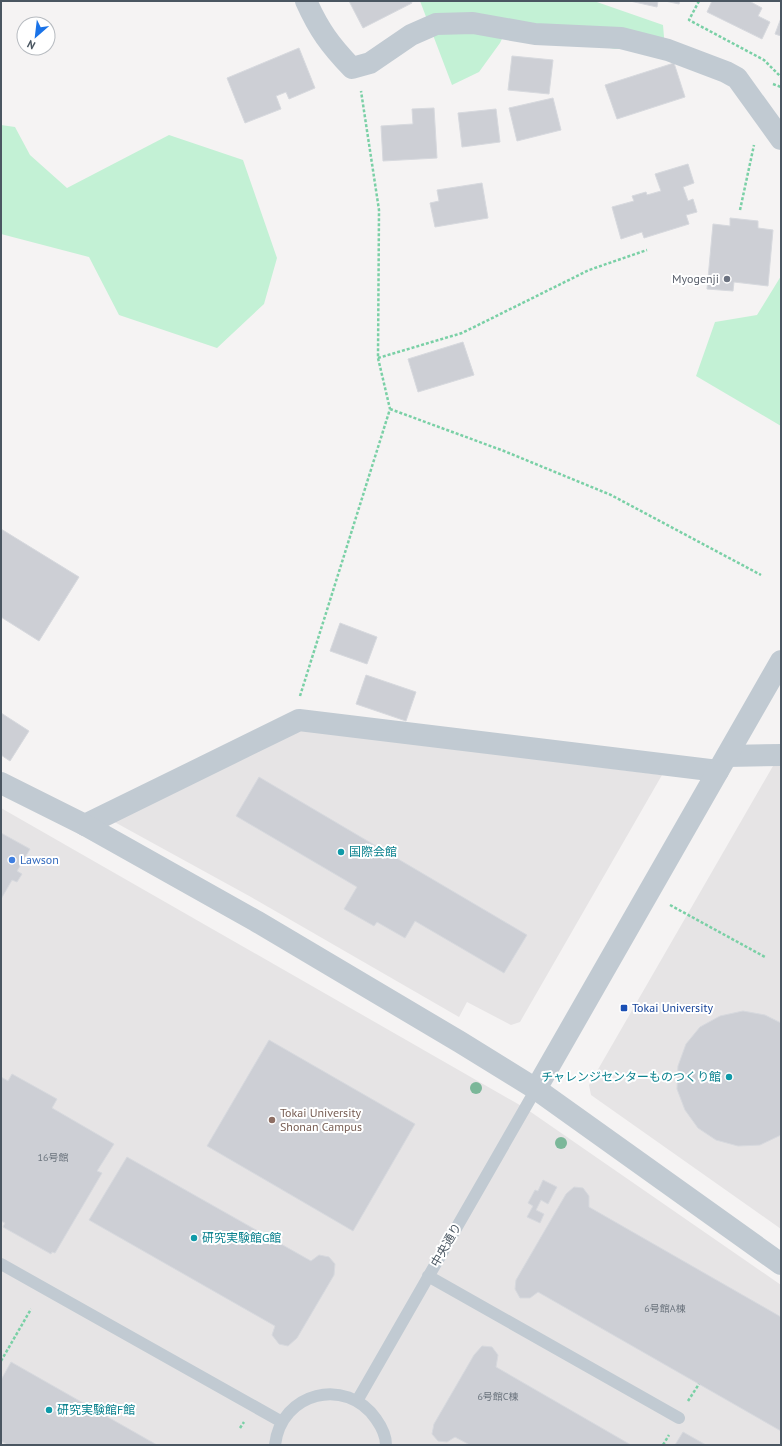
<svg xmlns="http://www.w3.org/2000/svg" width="782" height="1446" font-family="'PT Sans','Noto Sans JP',sans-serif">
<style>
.education{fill:#e6e4e5}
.green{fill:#c3f1d5}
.building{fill:#cdcfd5;stroke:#d7d9de}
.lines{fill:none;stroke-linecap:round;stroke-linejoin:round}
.path{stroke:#7ad0a6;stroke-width:2.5;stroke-dasharray:3 2;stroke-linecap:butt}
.service{stroke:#c1cad2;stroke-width:12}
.minor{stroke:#c1cad2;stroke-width:22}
.tertiary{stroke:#c1cad2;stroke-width:22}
.tree{fill:#7bb799}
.worship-dot{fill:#6b7280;stroke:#fff;stroke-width:1.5}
.culture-dot{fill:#0f9aa8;stroke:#fff;stroke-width:1.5}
.shop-dot{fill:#3f7fe0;stroke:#fff;stroke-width:1.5}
.transit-dot{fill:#1a4fb4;stroke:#fff;stroke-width:1.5}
.education-dot{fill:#8d6e63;stroke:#fff;stroke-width:1.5}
.labels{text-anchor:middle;stroke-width:4;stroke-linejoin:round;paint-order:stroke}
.number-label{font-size:10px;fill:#6b747e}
.worship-label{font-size:12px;fill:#5b616d;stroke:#fff;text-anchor:end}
.culture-label{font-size:12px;fill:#0d838f;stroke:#fff;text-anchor:start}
.shop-label{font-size:12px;fill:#366cbe;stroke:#fff;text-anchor:start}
.transit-label{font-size:12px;fill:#164399;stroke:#fff;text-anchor:start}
.education-label{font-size:12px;fill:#785e54;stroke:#fff;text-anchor:start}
.street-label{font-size:12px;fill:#4a5661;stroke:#fff}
</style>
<rect width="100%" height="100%" fill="#f5f3f3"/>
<path class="education" d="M301 730 662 775 520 1022 511 1025 467 1002 459 1017 251 897 109 819Z
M773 766H781V1229L591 1095 589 1085Z
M1 808 525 1108 781 1285V1445H1Z"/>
<path class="green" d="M420 1H594L663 25 665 49H614L509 24 500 43 479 72 452 85Z
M1 125 15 127 30 155 67 188 169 135 243 160 277 258 264 304 217 348 119 315 89 257 1 234Z
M781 276V426L696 376 715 322 757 315Z"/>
<path class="building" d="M349 1H411L412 3 363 28Z
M630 1H658L657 7Z
M665 1H680L679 4Z
M712 1H749L762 8 758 16 770 22 762 39 707 12Z
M781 18V36L775 34Z
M299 48 315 88 289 99 286 92 276 96 281 109 245 123 227 78Z
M512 56 553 60 549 94 508 90Z
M674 63 685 97 617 119 605 85Z
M553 98 561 130 517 141 509 108Z
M434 108 437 158 383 161 381 126 413 124 412 109Z
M496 109 500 142 462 147 458 113Z
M688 164 694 183 683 187 688 201 693 199 697 212 686 215 689 224 644 238 642 232 621 239 612 207 634 201 632 196 646 192 647 195 661 191 655 174Z
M482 183 488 218 435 227 430 203 439 201 437 190Z
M730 218 758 221V228L773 230 768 286 734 282 733 291 707 289 713 224 730 226Z
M463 342 474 375 418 392 408 359Z
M1 529 79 577 39 641 1 617Z
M340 623 377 637 367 664 330 651Z
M366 675 416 692 406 721 356 704Z
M1 713 29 731 10 761 1 755Z
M259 777 527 935 504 973 415 921 405 938 377 922 374 926 344 909 357 887 236 816Z
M1 833 30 849 17 871 22 874 17 882 12 880 1 899Z
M743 1011 765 1015 781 1023V1135L760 1145 738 1146 716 1140 698 1128 685 1110 677 1089 678 1066 686 1044 700 1027 720 1016Z
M269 1040 415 1124 353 1231 207 1146Z
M12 1074 57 1099 52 1108 114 1144 97 1171 102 1173 55 1253 52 1252 51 1254 3 1227 5 1223 1 1221V1077L8 1081Z
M127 1157 311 1261 319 1255 329 1257 335 1264 334 1275 297 1338 288 1346 279 1344 272 1335 275 1326 89 1220Z
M543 1180 557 1187 548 1204 541 1200 536 1210 544 1214 540 1223 527 1217 533 1206 528 1203 535 1190 538 1191Z
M574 1187 583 1188 589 1196V1207L781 1317V1431L538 1292 530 1298H520L515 1289 516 1280 566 1194Z
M482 1346 492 1347 498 1355 496 1367 631 1445H470L455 1437 447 1442 438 1441 432 1434 434 1424 474 1355Z
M11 1362 157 1445H8L1 1441V1380Z
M683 1432 706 1445H675Z"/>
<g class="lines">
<path class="path" d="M699 1 689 20 764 60 781 77
M773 84 781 87
M740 210 754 145
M378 358 462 333 589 270 647 250
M390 409 504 451 611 495 761 575
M300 696 390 409 378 358 379 210 361 91
M670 905 765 957
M1 1361 31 1309
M688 1401 699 1384
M240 1428 244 1422
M663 1445 669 1435"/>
<path class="service" d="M1 1264 282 1422
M428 1276 679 1418
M357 1401 536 1089
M275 1445C281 1392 346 1376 376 1419 381 1426 386 1436 386 1445"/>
<path class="minor" d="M306 1C319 30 330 45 352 68L370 63 411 35 436 24 473 23 535 34 621 38 668 50 726 72 737 78 781 139
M727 756 781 755
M85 825 299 720 718 771"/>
<path class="tertiary" d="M1 783 85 825 256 921 460 1042 536 1089 781 1264
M536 1089 781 661"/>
</g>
<g class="tree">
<circle cx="476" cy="1088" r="6"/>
<circle cx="561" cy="1143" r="6"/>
</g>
<circle class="worship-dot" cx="727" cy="279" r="4"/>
<g class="culture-dot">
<circle cx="341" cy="852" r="4"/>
<circle cx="729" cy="1077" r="4"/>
<circle cx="194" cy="1238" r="4"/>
<circle cx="49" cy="1410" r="4"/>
</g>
<circle class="shop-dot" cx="12" cy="860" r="4"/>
<rect class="transit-dot" x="620" y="1004" width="8" height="8" rx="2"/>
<circle class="education-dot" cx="272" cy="1120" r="4"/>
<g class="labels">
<g class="number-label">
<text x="53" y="1161">16号館</text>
<text x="665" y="1312">6号館A棟</text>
<text x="498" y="1400">6号館C棟</text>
</g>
<g class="worship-label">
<text x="719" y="283">Myogenji</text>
</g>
<g class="culture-label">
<text x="349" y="856">国際会館</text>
<text x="721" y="1081" text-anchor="end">チャレンジセンターものつくり館</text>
<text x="202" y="1242">研究実験館G館</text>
<text x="57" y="1414">研究実験館F館</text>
</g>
<g class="shop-label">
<text x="20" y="864">Lawson</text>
</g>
<g class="transit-label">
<text x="632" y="1012">Tokai University</text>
</g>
<g class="education-label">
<text x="280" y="1117">Tokai University<tspan x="280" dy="14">Shonan Campus</tspan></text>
</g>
<g class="street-label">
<text transform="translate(446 1245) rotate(-60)" y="4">中央通り</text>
</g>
</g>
<rect width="782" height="1446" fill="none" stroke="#4a5661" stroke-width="4"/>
<g transform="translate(36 36) rotate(208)"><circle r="19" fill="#ffffff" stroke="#b7bbc0"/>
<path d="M0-3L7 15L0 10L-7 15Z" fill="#1a73e8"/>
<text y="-6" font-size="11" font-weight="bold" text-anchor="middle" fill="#4a5661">N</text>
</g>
</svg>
